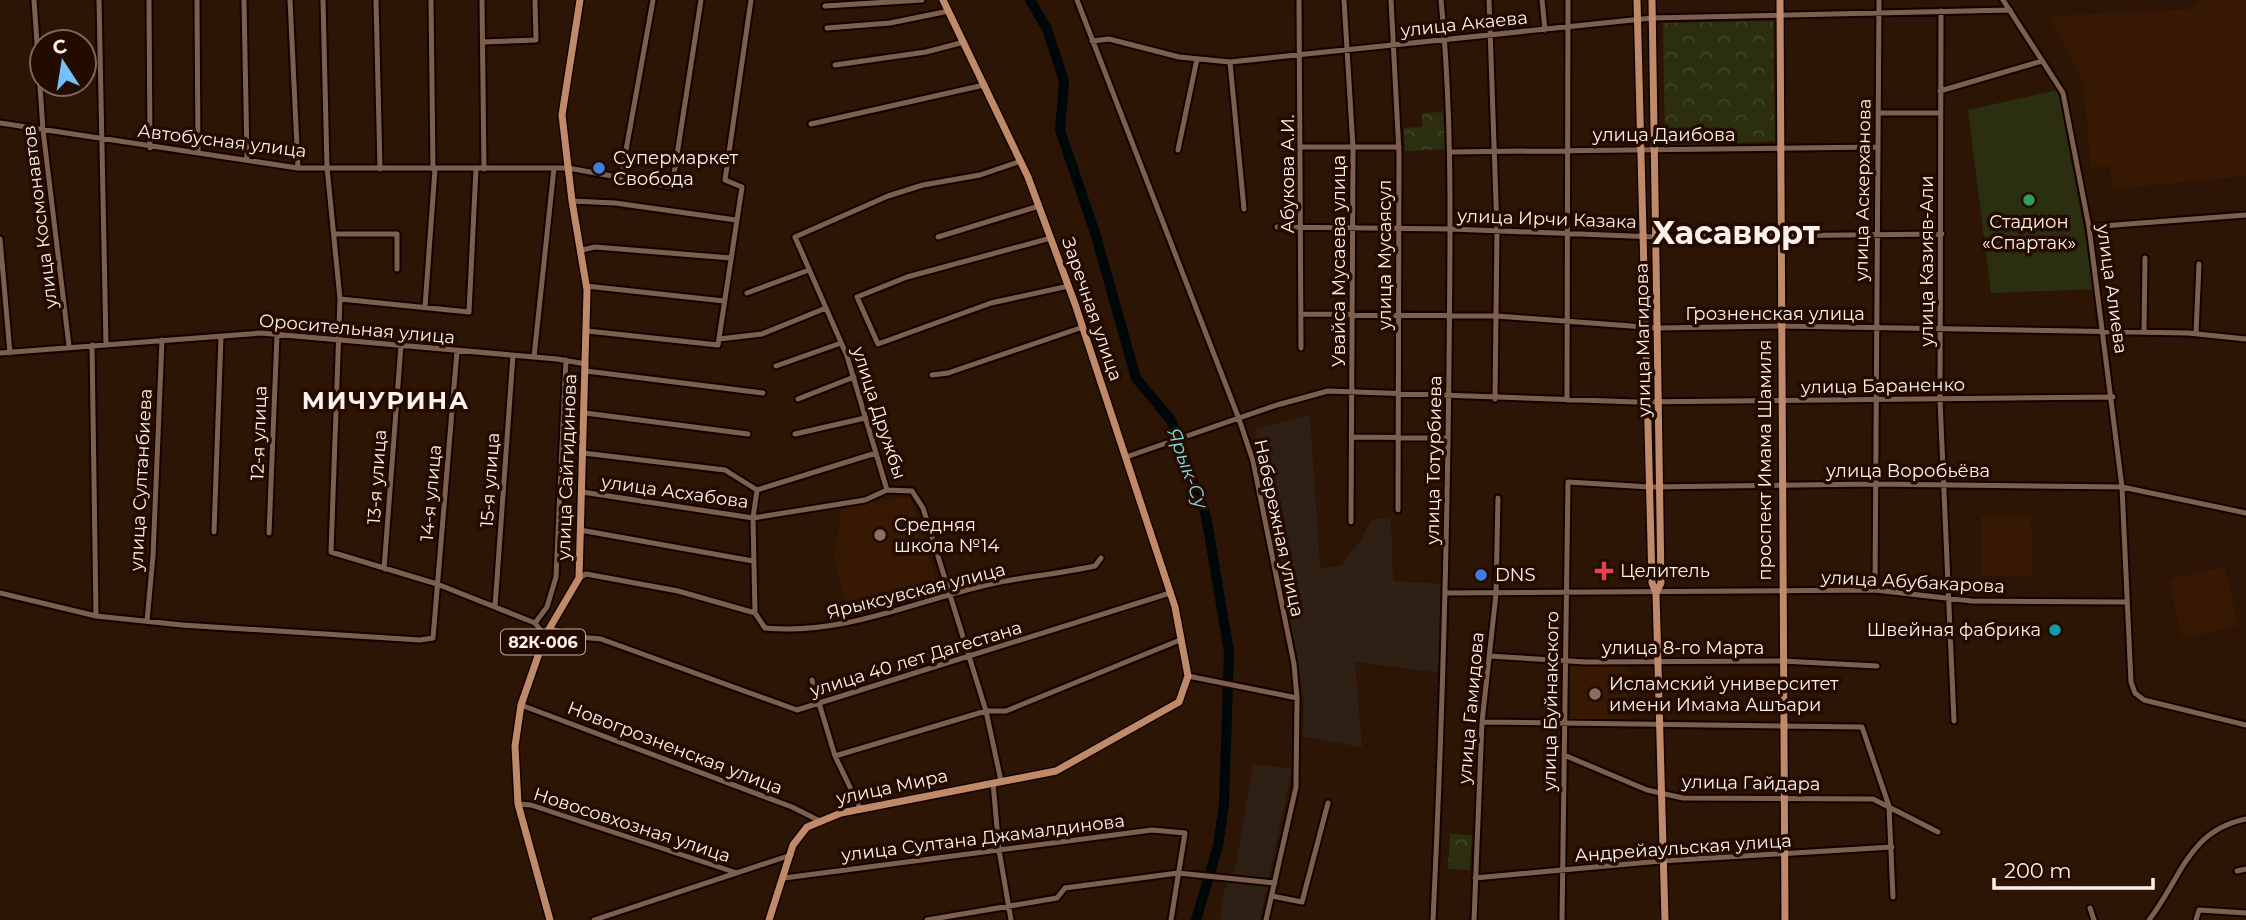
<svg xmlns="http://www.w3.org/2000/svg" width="2246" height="920" font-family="Montserrat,sans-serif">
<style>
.commercial{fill:#2e2014}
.built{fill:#361803}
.park{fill:url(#park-crowns)}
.garden{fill:#2c2f0f}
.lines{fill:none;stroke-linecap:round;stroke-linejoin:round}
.river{stroke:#000708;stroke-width:10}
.minor-casing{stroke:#140200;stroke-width:9}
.major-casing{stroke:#140200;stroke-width:10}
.minor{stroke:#7d5f4d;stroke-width:5}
.major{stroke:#be8a6a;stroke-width:7}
.shop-dot{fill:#3f7fe0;stroke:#230b00;stroke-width:2.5}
.leisure-dot{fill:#2e9e5b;stroke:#230b00;stroke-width:2.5}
.education-dot{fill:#8d6e63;stroke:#230b00;stroke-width:2.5}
.health-dot{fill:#e0444e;stroke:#230b00;stroke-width:2.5}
.culture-dot{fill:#0f9aa8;stroke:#230b00;stroke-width:2.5}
.labels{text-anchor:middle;stroke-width:7;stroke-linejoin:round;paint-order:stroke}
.shield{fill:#230b00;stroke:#bcada4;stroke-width:2}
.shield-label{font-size:16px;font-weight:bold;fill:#fdf2eb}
.street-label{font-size:18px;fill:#fdf2eb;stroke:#230b00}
.poi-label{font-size:18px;fill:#fdf2eb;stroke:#230b00;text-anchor:start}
.water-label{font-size:19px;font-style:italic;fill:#7cdbe3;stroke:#230b00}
.district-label{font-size:24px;font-weight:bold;letter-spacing:2px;fill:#fdf2eb;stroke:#230b00}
.town-label{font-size:32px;font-weight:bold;fill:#fdf2eb;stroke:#230b00}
</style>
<defs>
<pattern id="park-crowns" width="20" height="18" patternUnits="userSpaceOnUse" patternTransform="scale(1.75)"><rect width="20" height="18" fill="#2c2f0f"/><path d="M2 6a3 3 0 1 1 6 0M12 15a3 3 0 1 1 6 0" fill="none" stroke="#414326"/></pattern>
</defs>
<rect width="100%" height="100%" fill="#2d1505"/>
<path class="commercial" d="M1310 415 1320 568 1341 566 1360 541 1372 519 1391 518 1393 581 1443 584 1441 673 1355 662 1362 747 1303 737 1304 701 1255 429Z
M1253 764 1292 769 1260 920H1220L1224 890 1235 870Z"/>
<path class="built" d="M2208 0H2246V176L2113 189 2110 166 2091 168 2083 81 2048 16 2194 9 2197 2Z
M895 498H910L940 591 850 617 834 560 841 509Z
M2031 515 2032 576H1981V516Z
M2225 567 2238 626 2182 638 2169 579Z
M1562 665 1627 667 1626 721 1566 720Z"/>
<path class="park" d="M1773 21 1775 141 1665 147 1663 23Z
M1443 112 1445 149 1405 151 1404 128 1422 127V113Z
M1450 834 1472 835 1470 870 1448 869Z"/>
<path class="garden" d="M2058 90 2095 289 1991 293 1968 110Z"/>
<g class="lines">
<path class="river" d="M1030 0 1047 29 1064 81 1060 130 1095 233 1136 378 1171 420 1206 516 1229 652 1224 804 1218 846 1196 920"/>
<g class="minor-casing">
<path id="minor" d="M34 0 43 130 69 346
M99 0 106 344
M149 0 150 148
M197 0 198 151
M244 0 247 159
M290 0 298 168
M323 0 327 167 340 299 331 552 437 584 535 623 545 636
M376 0 380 169
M431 0 433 169
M482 0 484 169
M1077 0 1239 419 1253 461 1294 664 1297 698 1296 787 1266 920
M1299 0 1301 348
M1344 0 1353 147 1351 522
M1391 0 1399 153 1398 510
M1489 0 1497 230 1495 399
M1542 0 1545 30
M2003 0 2063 93 2089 227 2122 487 2131 682 2135 693 2144 700 2246 725
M825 6 922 0
M1941 11 1940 400 1954 721
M827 28 890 23 949 11
M1092 41 1109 39 1179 57 1230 62 1652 18 2010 10
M483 42 536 40 535 0
M1230 62 1244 209
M835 65 926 52 964 42
M1940 91 2042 61
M1878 113H1940
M0 123 298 168H568L672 187 701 0
M811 124 984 85
M1302 147H1399
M1178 150 1197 59
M1451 152 1878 147
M621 178 653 0
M572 201 615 203 736 220
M1277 227 1451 229 1656 237 1942 234
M2089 227 2246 215
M334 234H397V269
M938 237 1039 206
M1051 238 907 277 857 297 878 344 991 303 1069 286
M0 239 10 353
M582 250 595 247 731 258
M586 286 724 301
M747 293 809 270
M340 299 469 312 476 169
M425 307 435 169
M1303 314 1497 316 1658 328 1780 326 2188 333 2246 339
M587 331 718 345 742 187 725 180 751 0
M2144 332 2145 258
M2196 334 2199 264
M719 339 762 334 826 308
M92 345 96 616
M0 353 261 333 557 359 586 364
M534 357 554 168
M776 366 841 343
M586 371 763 393
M932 375 948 373 1083 327
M798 399 854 377
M1567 400 1568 0
M585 413 748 434
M795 434 865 418
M1351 437 1448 438
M583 453 725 470 757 490
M1126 457 1277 405 1328 391 1636 402 2113 397
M582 492 753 518 865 500 887 490
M580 530 753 561
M214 532 221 336
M269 533 277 335
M384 569 401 345
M579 578 586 574 678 591 755 613 765 628C846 636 921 598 1000 582 1031 576 1063 573 1095 566L1101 558
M1875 590 1879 0
M0 593 96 616 182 625 420 640 433 638 457 351
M1446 593 1875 590 1972 601 2126 602
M495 607 513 355
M755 613 753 518 757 490 876 453
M147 621 153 556 162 340
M535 623 547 607 556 577 566 360
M551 629 578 637 601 639 797 710 1170 593
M1489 656 1586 662 1782 661 1877 666
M1188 676 1297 698
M812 680 835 756 860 808
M521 705 792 807 818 820
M1482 722 1862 727 1889 806 1893 897
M1564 755 1647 790 1683 798 1873 799 1938 832
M835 756 986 711H1006L1180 640
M1001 781 986 711 923 508 912 491 887 490 847 356 795 237 888 196 923 185 980 175 1021 161
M993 783 999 850 1011 920
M518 804 531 805 737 873
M2237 871 2246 869
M784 878 1152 830 1185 833 1171 920
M1475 878 1661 861 1892 847
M1272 896 1302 902 1328 803
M2090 908 2094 920
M594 920 791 855
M927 920 1057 898 1065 888 1178 873 1275 883
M1433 920C1442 735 1447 550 1449 365 1450 242 1453 122 1441 0
M1474 920 1482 722 1496 594 1498 498
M1562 920 1568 482 1650 487 1874 484 2122 487 2246 513
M2149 920C2182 877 2188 831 2246 819
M2196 920 2199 910 2246 913"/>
</g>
<g class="major-casing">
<path id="major" d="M1637 0 1652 583 1656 593 1665 920
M1652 0 1661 583 1656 593
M1780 0 1785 920
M550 920 518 804 515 746 521 705 545 636 579 578 587 290 572 201 562 115 580 0
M769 920 793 845 807 827 841 813 1056 771 1179 702 1188 676 1175 607 1075 304 1028 177 943 0"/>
</g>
<use href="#minor" class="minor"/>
<use href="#major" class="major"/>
</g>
<g class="shop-dot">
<circle cx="599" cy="168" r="7"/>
<circle cx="1481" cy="575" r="7"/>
</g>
<circle class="leisure-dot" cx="2029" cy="200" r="7"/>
<g class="education-dot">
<circle cx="880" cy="535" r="7"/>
<circle cx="1595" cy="694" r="7"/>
</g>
<path class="health-dot" d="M1600.5 560.5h7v7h7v7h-7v7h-7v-7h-7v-7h7z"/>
<circle class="culture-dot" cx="2055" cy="630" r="7"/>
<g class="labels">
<rect class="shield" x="501" y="629.5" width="84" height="25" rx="5"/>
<g class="shield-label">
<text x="543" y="648">82К-006</text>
</g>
<g class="street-label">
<text transform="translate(1464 24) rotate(-6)" y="6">улица Акаева</text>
<text x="1664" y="141">улица Даибова</text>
<text transform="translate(222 141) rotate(7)" y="6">Автобусная улица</text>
<text transform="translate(1288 174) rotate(-90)" y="6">Абукова А.И.</text>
<text transform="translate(1863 190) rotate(-89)" y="6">улица Аскерханова</text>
<text transform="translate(40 217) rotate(-97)" y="6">улица Космонавтов</text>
<text transform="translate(1547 219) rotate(2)" y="6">улица Ирчи Казака</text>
<text transform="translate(1385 255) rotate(-90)" y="6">улица Мусаясул</text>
<text transform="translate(1339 261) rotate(-90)" y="6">Увайса Мусаева улица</text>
<text transform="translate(1927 261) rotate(-90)" y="6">улица Казияв-Али</text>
<text transform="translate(2112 289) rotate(82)" y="6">улица Алиева</text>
<text transform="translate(1092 309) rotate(71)" y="6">Заречная улица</text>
<text x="1775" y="320">Грозненская улица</text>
<text transform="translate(357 329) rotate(5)" y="6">Оросительная улица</text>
<text transform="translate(1643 340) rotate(-91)" y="6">улица Магидова</text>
<text transform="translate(1883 386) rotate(-1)" y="6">улица Бараненко</text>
<text transform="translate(879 413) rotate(72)" y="6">улица Дружбы</text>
<text transform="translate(259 433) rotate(-88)" y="6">12-я улица</text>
<text transform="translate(1434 460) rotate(-89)" y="6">улица Тотурбиева</text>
<text transform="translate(1765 460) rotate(-90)" y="6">проспект Имама Шамиля</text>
<text transform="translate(567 467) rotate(-88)" y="6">улица Сайгидинова</text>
<text x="1908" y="477">улица Воробьёва</text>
<text transform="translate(377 477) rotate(-86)" y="6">13-я улица</text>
<text transform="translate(141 480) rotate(-87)" y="6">улица Султанбиева</text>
<text transform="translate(490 480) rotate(-86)" y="6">15-я улица</text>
<text transform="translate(675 492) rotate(8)" y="6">улица Асхабова</text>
<text transform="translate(431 493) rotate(-85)" y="6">14-я улица</text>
<text transform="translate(1279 528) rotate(78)" y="6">Набережная улица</text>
<text transform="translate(1913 582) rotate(3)" y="6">улица Абубакарова</text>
<text transform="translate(916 591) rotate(-14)" y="6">Ярыксувская улица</text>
<text x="1683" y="654">улица 8-го Марта</text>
<text transform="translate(916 659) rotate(-17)" y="6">улица 40 лет Дагестана</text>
<text transform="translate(1551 701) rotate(-89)" y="6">улица Буйнакского</text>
<text transform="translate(1471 708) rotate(-85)" y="6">улица Гамидова</text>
<text transform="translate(675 748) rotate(21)" y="6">Новогрозненская улица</text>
<text transform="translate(1751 783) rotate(1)" y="6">улица Гайдара</text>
<text transform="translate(892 787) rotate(-12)" y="6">улица Мира</text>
<text transform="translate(632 825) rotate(18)" y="6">Новосовхозная улица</text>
<text transform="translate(983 838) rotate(-7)" y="6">улица Султана Джамалдинова</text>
<text transform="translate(1683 848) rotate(-4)" y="6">Андрейаульская улица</text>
</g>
<g class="poi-label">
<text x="613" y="164">Супермаркет<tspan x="613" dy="21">Свобода</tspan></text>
<text x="2029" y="228" text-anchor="middle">Стадион<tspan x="2029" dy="21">«Спартак»</tspan></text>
<text x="894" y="531">Средняя<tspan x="894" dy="21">школа №14</tspan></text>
<text x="1620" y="577">Целитель</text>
<text x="1495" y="581">DNS</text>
<text x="2041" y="636" text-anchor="end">Швейная фабрика</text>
<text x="1609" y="690">Исламский университет<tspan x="1609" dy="21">имени Имама Ашъари</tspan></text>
</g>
<g class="water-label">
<text transform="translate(1188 468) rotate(70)" y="7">Ярык-Су</text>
</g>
<g class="district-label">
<text x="386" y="409">МИЧУРИНА</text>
</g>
<g class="town-label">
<text x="1736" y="244">Хасавюрт</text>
</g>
</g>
<g transform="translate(63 63) rotate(348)"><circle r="33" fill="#230b00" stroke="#7a675e" stroke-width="2"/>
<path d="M0-5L12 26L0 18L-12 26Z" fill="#73c1f6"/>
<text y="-10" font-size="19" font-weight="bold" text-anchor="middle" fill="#fdf2eb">С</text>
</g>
<path d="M1994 878v10h159v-10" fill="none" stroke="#fdf2eb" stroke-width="3.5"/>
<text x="2004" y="878" font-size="21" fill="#fdf2eb" stroke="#230b00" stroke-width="5" paint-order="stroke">200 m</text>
</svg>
